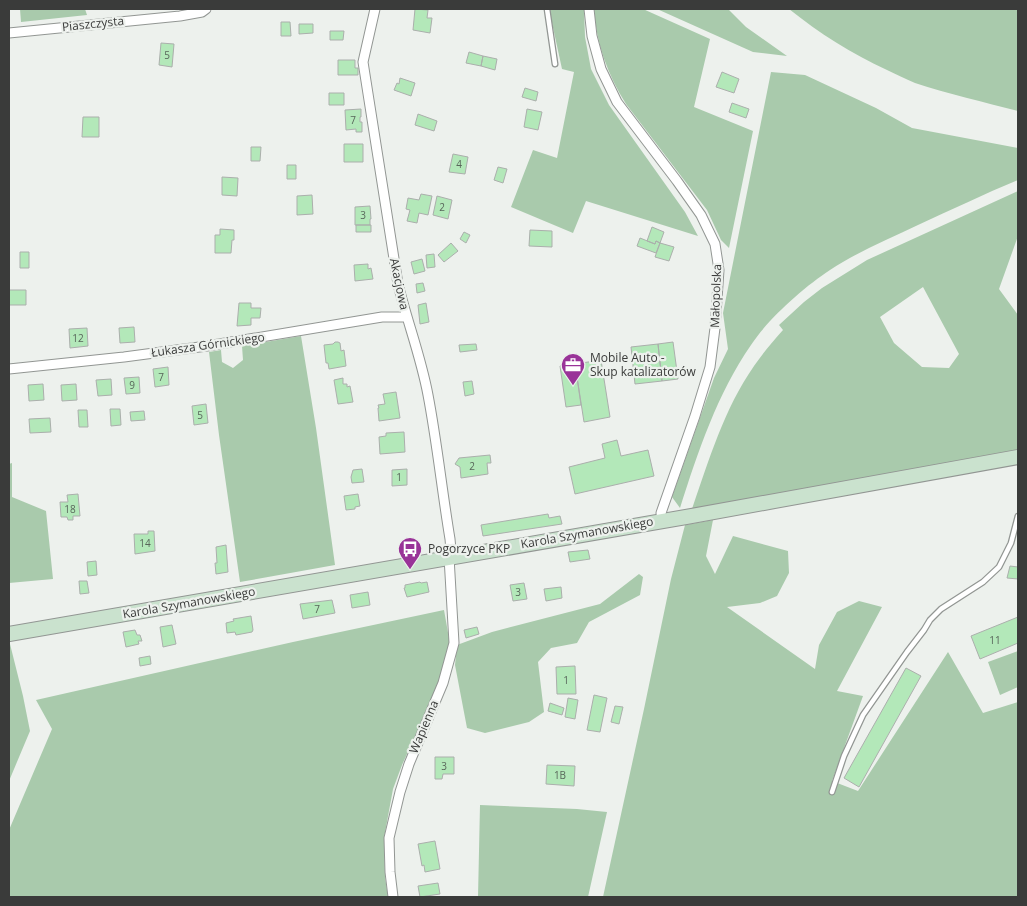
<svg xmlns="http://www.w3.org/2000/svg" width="1027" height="906" font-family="'Open Sans',sans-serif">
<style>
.green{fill:#a9caac;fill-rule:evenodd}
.building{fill:#b3e8b9;stroke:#abafac}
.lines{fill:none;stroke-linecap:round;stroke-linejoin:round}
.lane-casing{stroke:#929693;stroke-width:7}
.street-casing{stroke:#929693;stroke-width:11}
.secondary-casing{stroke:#929693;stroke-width:16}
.lane{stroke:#fff;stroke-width:4.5}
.street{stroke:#fff;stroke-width:9}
.secondary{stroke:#cae2ce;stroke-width:14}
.labels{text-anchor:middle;stroke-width:4.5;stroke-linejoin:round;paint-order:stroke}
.number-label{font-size:10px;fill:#58665a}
.street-label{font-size:12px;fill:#3a3b3a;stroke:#edf1ed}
.poi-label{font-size:12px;fill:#3a3b3a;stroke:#edf1ed;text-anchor:start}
</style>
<rect width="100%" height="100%" fill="#edf1ed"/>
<path class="green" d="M20 9H85L87 15 21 22Z
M549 9H584L585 37 591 69 609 105 685 212 698 236 586 201 573 233 511 207 533 150 557 158 574 72 562 69Z
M594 9H643L710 39 694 107 753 131 729 248 721 240 707 210 626 104C608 75 596 43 594 9Z
M657 9H728L746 27 787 56 753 52Z
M789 9H1018V111C984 102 948 94 915 83 905 79 896 74 887 70 852 54 819 33 789 9Z
M771 72 805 75 876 108 912 128 1018 148V180C984 194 951 210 918 225 889 239 857 252 830 270 804 287 768 319 751 345 717 394 698 452 680 508L672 497 714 378 728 349 723 313Z
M1018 191V236L999 289 1018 315V452L692 509C709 460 724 409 754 366 763 353 773 341 783 330L779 325 804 302 822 288 867 260ZM923 287 959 354 949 368 922 367 894 343 880 317Z
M301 336 316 428 335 565 240 582 219 435 209 352 221 350 222 362 233 368 243 360 242 346Z
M12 463V497L46 511 53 579 9 583V464Z
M713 520 706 556 715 574 733 536 788 551 789 573 777 596 760 603 727 607 815 669 819 645 837 612 859 601 882 607 837 691 863 696 832 781 858 791 948 652 983 713 1018 702V897H603L644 709 671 579 685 525Z
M639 574 643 577 640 595 589 622 577 643 551 648 538 662 544 712 529 722 485 733 467 728 455 665 457 645 492 632 600 604Z
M444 610 450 644 442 676 402 765 393 789 384 838 385 877 388 897H9V830L52 729 36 700 293 642Z
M9 644H10L23 696 30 731 9 781Z
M1018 651V687L1000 695 988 662Z
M480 805 577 809 607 812 588 897H478Z"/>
<path class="building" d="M415 9 428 10 427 18H432L430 33 413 30Z
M281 22H290L291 36H281Z
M299 24H313V33L299 34Z
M330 31H344L343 40H330Z
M161 43 174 44 172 67 159 65Z
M469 52 483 56 481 66 466 63Z
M483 56 497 59 495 70 481 66Z
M338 60H355V68H358V75H338Z
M722 72 739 79 734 93 716 87Z
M400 78 415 83 411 96 394 90 397 83 399 84Z
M525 88 538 92 536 101 522 97Z
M329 93H344V105H329Z
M732 103 749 109 746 118 729 112Z
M361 109V117H360V122H362V132H356V129L346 130 345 110Z
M527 109 542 112 538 130 524 127Z
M418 114 437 121 434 131 415 125Z
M83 117H99V137H82Z
M344 144H363V162H344Z
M251 147H261L260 161H251Z
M453 154 468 157 465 174 449 172Z
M287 165H296V179H287Z
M498 167 507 169 503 183 494 180Z
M222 177 238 178 237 196 222 195Z
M421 194 432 196 428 215 419 213 417 223 407 221 410 210 406 209 408 198 419 200Z
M312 195 313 214 297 215V196Z
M437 196 452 200 448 219 433 215Z
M370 206 371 219H370V225H355V207Z
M356 225H371V232H356Z
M652 227 664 232 660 243 656 241 655 244 647 241Z
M220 229 234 230V240H232L231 253H215V235H220Z
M530 230 552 231V247L529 246Z
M464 232 470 235 466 243 460 239Z
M640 238 655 244 656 241 660 243 656 253 637 246Z
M451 243 458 251 444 262 438 255Z
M660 243 674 247 669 261 655 257Z
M20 252H29V268H20Z
M434 254 435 267 427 268 426 255Z
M422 259 425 271 414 274 411 262Z
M368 264V269L371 268 373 279 355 281 354 265Z
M423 283 425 291 417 293 416 284Z
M9 290H26V305H9Z
M239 303H251V308H261L260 318H251V325L237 326Z
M426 303 429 322 420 324 418 305Z
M134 327 135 342 120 343 119 328Z
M87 328 88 346 70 348 69 329Z
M335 342H338L340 343 341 351 344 350 346 366 329 369 328 363H326L324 345 333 344Z
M673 342 678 379 662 381 658 344Z
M476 344 477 350 460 352 459 345Z
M658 344 662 381 635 384 631 347Z
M601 360 610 417 584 422 575 364Z
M575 364 581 405 566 407 560 366Z
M168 367 169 385 155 387 153 369Z
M139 377 140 393 126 394 124 378Z
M343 378V384H347V387L350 386 353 402 338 404 334 380Z
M111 379 112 395 98 396 96 380Z
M472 381 474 394 465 396 463 382Z
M43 384 44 400 29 401 28 385Z
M76 384 77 400 62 401 61 385Z
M396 392 400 418 379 421 378 408H379L378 405 385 404 383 394Z
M206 404 208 423 194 425 192 406Z
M110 409H120L121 425 111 426Z
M78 410H87L88 427H79Z
M144 411 145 420 131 421 130 412Z
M50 418 51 432 30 433 29 419Z
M404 432 405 452 380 454 379 437 386 436V433Z
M617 440 621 456 648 450 654 476 575 494 569 467 605 458 602 444Z
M490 455 491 463H487L488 474 461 478 460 467 455 464 459 458Z
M362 469 364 482 352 483 351 477 353 470Z
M407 469V485L392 486V470Z
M78 494 80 516H73V520H68L67 517H61L60 502H68L67 495Z
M358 494 360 506 355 507V509L346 510 344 496Z
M548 514 549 518 560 516 562 524 483 536 481 525Z
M148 531H154L155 551 135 554 134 534H148Z
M226 545 228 572 216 574 215 563H217L216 547Z
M588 550 590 559 570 562 568 552Z
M96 561 97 575 88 576 87 562Z
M1010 566 1018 567V579L1007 578Z
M79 581H87L89 593 80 594Z
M420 582 421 583 427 582 429 592 407 597 404 588H405V585Z
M524 583 527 599 513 601 510 585Z
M561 587 562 598 546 601 544 589Z
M368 592 370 605 352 608 350 595Z
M332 600 335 613 303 619 300 604Z
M251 616 253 630 252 632 236 635 235 632 227 633 226 623 234 621 233 619Z
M1018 617V643L980 659 971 636Z
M172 625 176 644 163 647 160 627Z
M477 627 479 634 466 638 464 630Z
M135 630 137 635H140L142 641H138L139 644 126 647 123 632Z
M150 656 151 664 140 666 139 658Z
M575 666 576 694H557L556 667Z
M906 668 921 676 859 787 844 778Z
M594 695 607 698 600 732 587 730Z
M568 698 578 700 575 719 565 717Z
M550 703 564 708 562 715 548 711Z
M615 706 623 707 619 724 611 722Z
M435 757H454V774H443L442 779H435Z
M547 765 575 766 574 786 546 784Z
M435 841 440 869 425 872 424 865 422 866 418 844Z
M438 883 440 894 420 897 418 886Z"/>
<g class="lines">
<g class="lane-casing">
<path id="lane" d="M547 9 555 64
M832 792 844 756 863 715 907 652 924 630 930 620 941 609 983 582 999 567 1011 543 1018 516"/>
</g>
<g class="street-casing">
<path id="street" d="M375 9 363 62 398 284C407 321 421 357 428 395 437 442 442 491 450 539L451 550 449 557 454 643 443 683 409 764 400 792 389 838 390 872 393 897
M589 9 592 36 601 69 617 102 677 181 701 215 715 244 719 270 715 328 710 367 695 416 661 513 662 520
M9 33 180 16 202 12 206 9
M9 369 124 357 207 346 382 317H406"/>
</g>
<g class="secondary-casing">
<path id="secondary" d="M9 634 686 517 1018 457"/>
</g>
<use href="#lane" class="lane"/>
<use href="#street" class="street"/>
<use href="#secondary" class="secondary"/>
</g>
<defs>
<g id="office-pin" transform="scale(1.25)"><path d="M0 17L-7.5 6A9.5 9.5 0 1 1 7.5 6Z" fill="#993398" stroke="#edf1ed"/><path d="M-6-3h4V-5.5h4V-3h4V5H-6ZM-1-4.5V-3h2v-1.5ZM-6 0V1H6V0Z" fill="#fff"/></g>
<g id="bus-pin" transform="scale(1.25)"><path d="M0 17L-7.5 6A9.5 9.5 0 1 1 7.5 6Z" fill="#993398" stroke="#edf1ed"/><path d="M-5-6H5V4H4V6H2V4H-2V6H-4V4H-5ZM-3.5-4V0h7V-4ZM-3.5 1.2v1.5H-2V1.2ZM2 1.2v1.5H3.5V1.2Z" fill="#fff"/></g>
</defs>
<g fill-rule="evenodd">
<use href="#office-pin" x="573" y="365"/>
<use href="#bus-pin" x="410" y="549"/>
</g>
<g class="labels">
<g class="number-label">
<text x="167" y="59">5</text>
<text x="353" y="124">7</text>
<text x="459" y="168">4</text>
<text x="442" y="211">2</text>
<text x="363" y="219">3</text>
<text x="78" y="342">12</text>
<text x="161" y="381">7</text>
<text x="132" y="389">9</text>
<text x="200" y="419">5</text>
<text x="472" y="470">2</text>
<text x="399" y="481">1</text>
<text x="70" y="513">18</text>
<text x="145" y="547">14</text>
<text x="518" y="596">3</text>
<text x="317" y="613">7</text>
<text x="995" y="644">11</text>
<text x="566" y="684">1</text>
<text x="444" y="770">3</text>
<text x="560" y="779">1B</text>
</g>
<g class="street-label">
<text transform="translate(93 24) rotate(-6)" y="4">Piaszczysta</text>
<text transform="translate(399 284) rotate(78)" y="4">Akacjowa</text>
<text transform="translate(716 296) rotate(-88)" y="4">Małopolska</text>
<text transform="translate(208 345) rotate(-8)" y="4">Łukasza Górnickiego</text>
<text transform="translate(587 533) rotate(-10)" y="4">Karola Szymanowskiego</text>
<text transform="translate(189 603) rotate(-10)" y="4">Karola Szymanowskiego</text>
<text transform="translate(424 727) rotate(-67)" y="4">Wapienna</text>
</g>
<g class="poi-label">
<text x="590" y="362">Mobile Auto -<tspan x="590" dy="14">Skup katalizatorów</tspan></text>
<text x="428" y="553">Pogorzyce PKP</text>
</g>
</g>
<rect width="1027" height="906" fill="none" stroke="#3a3b3a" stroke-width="20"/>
</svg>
